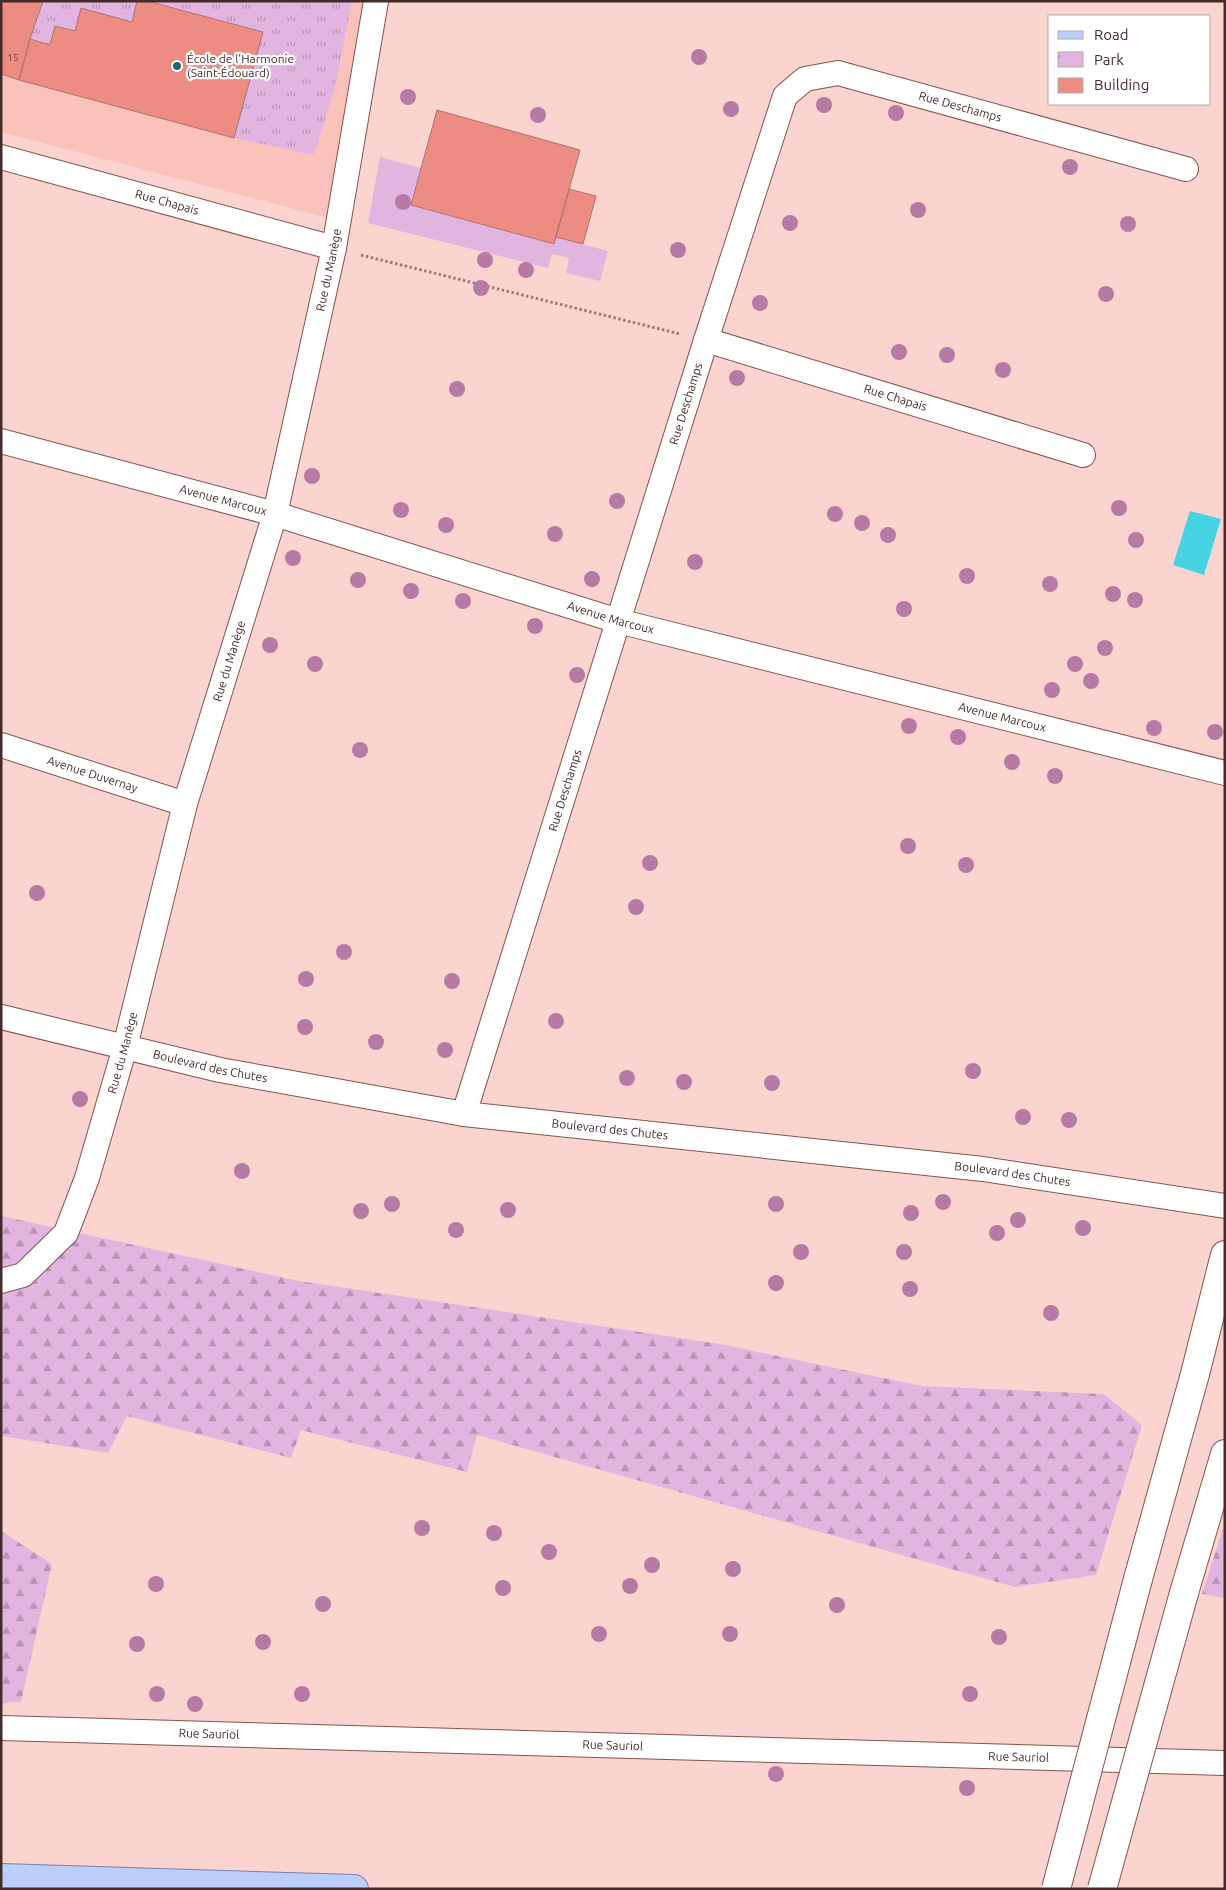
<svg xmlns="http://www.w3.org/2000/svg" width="1226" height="1890" font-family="Ubuntu,sans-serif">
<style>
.built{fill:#fbc2bb}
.grass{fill:#e2b5e1}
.forest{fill:url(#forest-firs)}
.park{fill:url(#park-tufts)}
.water{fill:#46d4e5}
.building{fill:#ed8c82;stroke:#ae746e}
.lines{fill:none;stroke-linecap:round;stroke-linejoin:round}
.minor-casing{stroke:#88524c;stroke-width:26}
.tertiary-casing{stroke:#88524c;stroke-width:30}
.primary-casing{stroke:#7580b1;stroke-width:30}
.path{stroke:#9d7d7a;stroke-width:3;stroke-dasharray:2.5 2.5;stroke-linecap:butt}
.minor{stroke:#fff;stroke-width:24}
.tertiary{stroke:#fff;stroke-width:28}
.primary{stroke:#bccefc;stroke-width:28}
.tertiary-bridge-casing{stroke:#88524c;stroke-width:30;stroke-linecap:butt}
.tertiary-bridge{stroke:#fff;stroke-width:28}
.tree{fill:#b77aa5}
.poi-dot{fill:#1d6871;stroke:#fff;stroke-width:2}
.labels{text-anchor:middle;stroke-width:4.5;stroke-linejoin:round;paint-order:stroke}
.number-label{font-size:10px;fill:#6e433f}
.poi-label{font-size:12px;fill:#442b29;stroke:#fff;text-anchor:start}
.street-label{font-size:12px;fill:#442b29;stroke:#fff}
</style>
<defs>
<pattern id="forest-firs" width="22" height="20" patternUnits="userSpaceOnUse" patternTransform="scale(1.25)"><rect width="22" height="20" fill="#e2b5e1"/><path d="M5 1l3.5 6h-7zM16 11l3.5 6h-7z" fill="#b993b6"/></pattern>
<pattern id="park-tufts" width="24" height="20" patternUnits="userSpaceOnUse" patternTransform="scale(1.25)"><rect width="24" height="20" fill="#e2b5e1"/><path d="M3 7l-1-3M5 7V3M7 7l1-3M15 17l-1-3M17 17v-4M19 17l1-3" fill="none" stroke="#b993b6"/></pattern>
</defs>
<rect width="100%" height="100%" fill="#fbd4cf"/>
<path class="built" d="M1 1H364L328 218 1 132Z"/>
<path class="grass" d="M380 157 421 168 411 205 553 244 556 237 608 251 600 281 566 273 569 258 552 254 548 268 368 223Z"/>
<path class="forest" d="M1 1216 299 1281 720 1344 922 1386 1104 1394 1142 1425 1096 1575 1015 1587 477 1435 467 1472 301 1430 291 1458 127 1416 108 1453 1 1436Z
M1225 1522V1598L1202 1594Z
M1 1531 52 1564 21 1702 1 1703Z"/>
<path class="park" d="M43 1H137L132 22 82 9 75 31 56 26 50 45 30 39Z
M147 1H352L335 87 314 155 234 138 262 32Z"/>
<path class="water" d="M1190 511 1221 519 1204 575 1173 565Z"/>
<path class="building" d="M1 1H43L30 39 19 80 1 74Z
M137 1H147L263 32 234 138 19 80 30 39 50 45 55 26 75 31 81 8 132 22Z
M437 110 580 150 554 244 411 205Z
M569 189 596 196 583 244 556 237Z"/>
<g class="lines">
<g class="minor-casing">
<g id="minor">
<path id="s1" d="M1 157 334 248"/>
<path id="s2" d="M706 340 1083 455"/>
<path id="s3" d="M1 441 275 514 618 621 1225 773"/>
<path id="s4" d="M1 745 185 804"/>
<path id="s5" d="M1 1017 220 1070 464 1114 983 1169 1225 1206"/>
<path id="s6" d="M464 1114 706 340 785 96 805 79 838 73 1186 169"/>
<path id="s7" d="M1 1281 23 1275 66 1233 87 1178 125 1047 185 804 275 514 334 248 376 1"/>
<path id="s8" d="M1 1728 1225 1763"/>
</g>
</g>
<g class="tertiary-casing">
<path id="tertiary" d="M1138 1579 1195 1374 1225 1255
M1184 1593 1225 1454"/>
</g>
<g class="primary-casing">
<path id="primary" d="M1 1878 354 1889"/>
</g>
<path class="path" d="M361 255 680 334"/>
<use href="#minor" class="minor"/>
<use href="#tertiary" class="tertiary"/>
<use href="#primary" class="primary"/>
<g class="tertiary-bridge-casing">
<path id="tertiary-bridge" d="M1056 1889 1138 1579
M1102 1889 1184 1593"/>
</g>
<use href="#tertiary-bridge" class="tertiary-bridge"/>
</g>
<g class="tree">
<circle cx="699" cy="57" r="8"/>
<circle cx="408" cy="97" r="8"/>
<circle cx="824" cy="105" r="8"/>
<circle cx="731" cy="109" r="8"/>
<circle cx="896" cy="113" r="8"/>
<circle cx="538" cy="115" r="8"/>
<circle cx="1070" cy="167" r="8"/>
<circle cx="403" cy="202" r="8"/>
<circle cx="918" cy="210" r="8"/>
<circle cx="790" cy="223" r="8"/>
<circle cx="1128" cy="224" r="8"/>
<circle cx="678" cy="250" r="8"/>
<circle cx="485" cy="260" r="8"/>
<circle cx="526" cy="270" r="8"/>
<circle cx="481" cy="288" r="8"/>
<circle cx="1106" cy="294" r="8"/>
<circle cx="760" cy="303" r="8"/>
<circle cx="899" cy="352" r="8"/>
<circle cx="947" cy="355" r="8"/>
<circle cx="1003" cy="370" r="8"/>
<circle cx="737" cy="378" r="8"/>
<circle cx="457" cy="389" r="8"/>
<circle cx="312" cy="476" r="8"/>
<circle cx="617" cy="501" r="8"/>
<circle cx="1119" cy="508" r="8"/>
<circle cx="401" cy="510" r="8"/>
<circle cx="835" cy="514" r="8"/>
<circle cx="862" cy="523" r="8"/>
<circle cx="446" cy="525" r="8"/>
<circle cx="555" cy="534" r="8"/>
<circle cx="888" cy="535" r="8"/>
<circle cx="1136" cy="540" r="8"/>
<circle cx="293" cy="558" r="8"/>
<circle cx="695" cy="562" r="8"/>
<circle cx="967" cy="576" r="8"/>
<circle cx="592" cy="579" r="8"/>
<circle cx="358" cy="580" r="8"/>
<circle cx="1050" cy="584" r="8"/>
<circle cx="411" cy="591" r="8"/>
<circle cx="1113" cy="594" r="8"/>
<circle cx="1135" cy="600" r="8"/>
<circle cx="463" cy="601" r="8"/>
<circle cx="904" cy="609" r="8"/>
<circle cx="535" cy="626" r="8"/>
<circle cx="270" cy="645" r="8"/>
<circle cx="1105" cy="648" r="8"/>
<circle cx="315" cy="664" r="8"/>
<circle cx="1075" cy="664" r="8"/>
<circle cx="577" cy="675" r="8"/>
<circle cx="1091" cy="681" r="8"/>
<circle cx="1052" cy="690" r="8"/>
<circle cx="909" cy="726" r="8"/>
<circle cx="1154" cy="728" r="8"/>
<circle cx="1215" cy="732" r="8"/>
<circle cx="958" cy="737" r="8"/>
<circle cx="360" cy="750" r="8"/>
<circle cx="1012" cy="762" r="8"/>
<circle cx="1055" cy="776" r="8"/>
<circle cx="908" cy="846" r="8"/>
<circle cx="650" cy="863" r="8"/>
<circle cx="966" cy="865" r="8"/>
<circle cx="37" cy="893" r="8"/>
<circle cx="636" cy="907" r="8"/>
<circle cx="344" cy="952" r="8"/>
<circle cx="306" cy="979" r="8"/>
<circle cx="452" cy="981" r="8"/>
<circle cx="556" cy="1021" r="8"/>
<circle cx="305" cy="1027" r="8"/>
<circle cx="376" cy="1042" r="8"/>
<circle cx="445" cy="1050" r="8"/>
<circle cx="973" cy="1071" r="8"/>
<circle cx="627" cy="1078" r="8"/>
<circle cx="684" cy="1082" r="8"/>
<circle cx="772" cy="1083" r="8"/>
<circle cx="80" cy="1099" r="8"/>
<circle cx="1023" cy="1117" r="8"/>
<circle cx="1069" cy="1120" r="8"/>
<circle cx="242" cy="1171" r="8"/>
<circle cx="943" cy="1202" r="8"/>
<circle cx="392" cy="1204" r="8"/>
<circle cx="776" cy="1204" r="8"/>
<circle cx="508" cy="1210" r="8"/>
<circle cx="361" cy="1211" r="8"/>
<circle cx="911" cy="1213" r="8"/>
<circle cx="1018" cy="1220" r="8"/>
<circle cx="1083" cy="1228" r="8"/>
<circle cx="456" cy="1230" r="8"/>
<circle cx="997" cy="1233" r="8"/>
<circle cx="801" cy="1252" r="8"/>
<circle cx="904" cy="1252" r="8"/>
<circle cx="776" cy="1283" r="8"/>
<circle cx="910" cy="1289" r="8"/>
<circle cx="1051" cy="1313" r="8"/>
<circle cx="422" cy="1528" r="8"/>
<circle cx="494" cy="1533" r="8"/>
<circle cx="549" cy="1552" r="8"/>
<circle cx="652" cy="1565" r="8"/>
<circle cx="733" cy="1569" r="8"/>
<circle cx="156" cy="1584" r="8"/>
<circle cx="630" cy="1586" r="8"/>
<circle cx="503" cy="1588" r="8"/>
<circle cx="323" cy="1604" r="8"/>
<circle cx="837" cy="1605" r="8"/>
<circle cx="599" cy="1634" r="8"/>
<circle cx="730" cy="1634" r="8"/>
<circle cx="999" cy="1637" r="8"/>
<circle cx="263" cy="1642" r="8"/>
<circle cx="137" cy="1644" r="8"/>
<circle cx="157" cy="1694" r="8"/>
<circle cx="302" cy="1694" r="8"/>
<circle cx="970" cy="1694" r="8"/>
<circle cx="195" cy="1704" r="8"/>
<circle cx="776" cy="1774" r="8"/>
<circle cx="967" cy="1788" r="8"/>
</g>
<circle class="poi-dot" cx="177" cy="66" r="5"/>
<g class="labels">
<g class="number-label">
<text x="13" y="61">15</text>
</g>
<g class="poi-label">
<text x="187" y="63">École de l'Harmonie<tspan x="187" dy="14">(Saint-Édouard)</tspan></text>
</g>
<g class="street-label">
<text dy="4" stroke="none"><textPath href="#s6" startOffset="1254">Rue Deschamps</textPath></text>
<text dy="4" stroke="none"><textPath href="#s1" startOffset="172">Rue Chapais</textPath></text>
<text dy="4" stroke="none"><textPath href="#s7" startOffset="1082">Rue du Manège</textPath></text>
<text dy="4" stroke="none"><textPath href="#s2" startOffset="198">Rue Chapais</textPath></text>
<text dy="4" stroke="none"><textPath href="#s6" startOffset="744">Rue Deschamps</textPath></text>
<text dy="4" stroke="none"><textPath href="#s3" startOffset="230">Avenue Marcoux</textPath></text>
<text dy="4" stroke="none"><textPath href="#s3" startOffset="635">Avenue Marcoux</textPath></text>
<text dy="4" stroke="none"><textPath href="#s7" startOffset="678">Rue du Manège</textPath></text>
<text dy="4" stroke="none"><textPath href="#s3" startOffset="1039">Avenue Marcoux</textPath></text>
<text dy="4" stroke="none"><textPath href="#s4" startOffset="96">Avenue Duvernay</textPath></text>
<text dy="4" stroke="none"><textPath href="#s6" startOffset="339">Rue Deschamps</textPath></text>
<text dy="4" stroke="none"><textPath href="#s7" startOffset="272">Rue du Manège</textPath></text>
<text dy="4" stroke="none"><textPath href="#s5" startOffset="215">Boulevard des Chutes</textPath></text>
<text dy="4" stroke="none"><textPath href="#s5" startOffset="620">Boulevard des Chutes</textPath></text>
<text dy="4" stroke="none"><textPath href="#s5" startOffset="1025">Boulevard des Chutes</textPath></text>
<text dy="4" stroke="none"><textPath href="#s8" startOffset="208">Rue Sauriol</textPath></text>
<text dy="4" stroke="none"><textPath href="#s8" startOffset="612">Rue Sauriol</textPath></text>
<text dy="4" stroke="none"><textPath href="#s8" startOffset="1018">Rue Sauriol</textPath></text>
</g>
</g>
<rect width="1226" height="1890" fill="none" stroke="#442b29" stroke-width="5"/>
<rect x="1048" y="15" width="162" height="90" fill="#ffffff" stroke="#b4aaa9"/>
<rect x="1058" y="31" width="25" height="8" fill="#bccefc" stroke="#b4aaa9"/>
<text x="1094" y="40" font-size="15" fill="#442b29">Road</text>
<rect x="1058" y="52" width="25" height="15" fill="url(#park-tufts)" stroke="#b4aaa9"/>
<text x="1094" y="65" font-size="15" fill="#442b29">Park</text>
<rect x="1058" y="78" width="25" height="15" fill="#ed8c82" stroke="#b4aaa9"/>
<text x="1094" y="90" font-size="15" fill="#442b29">Building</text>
</svg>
